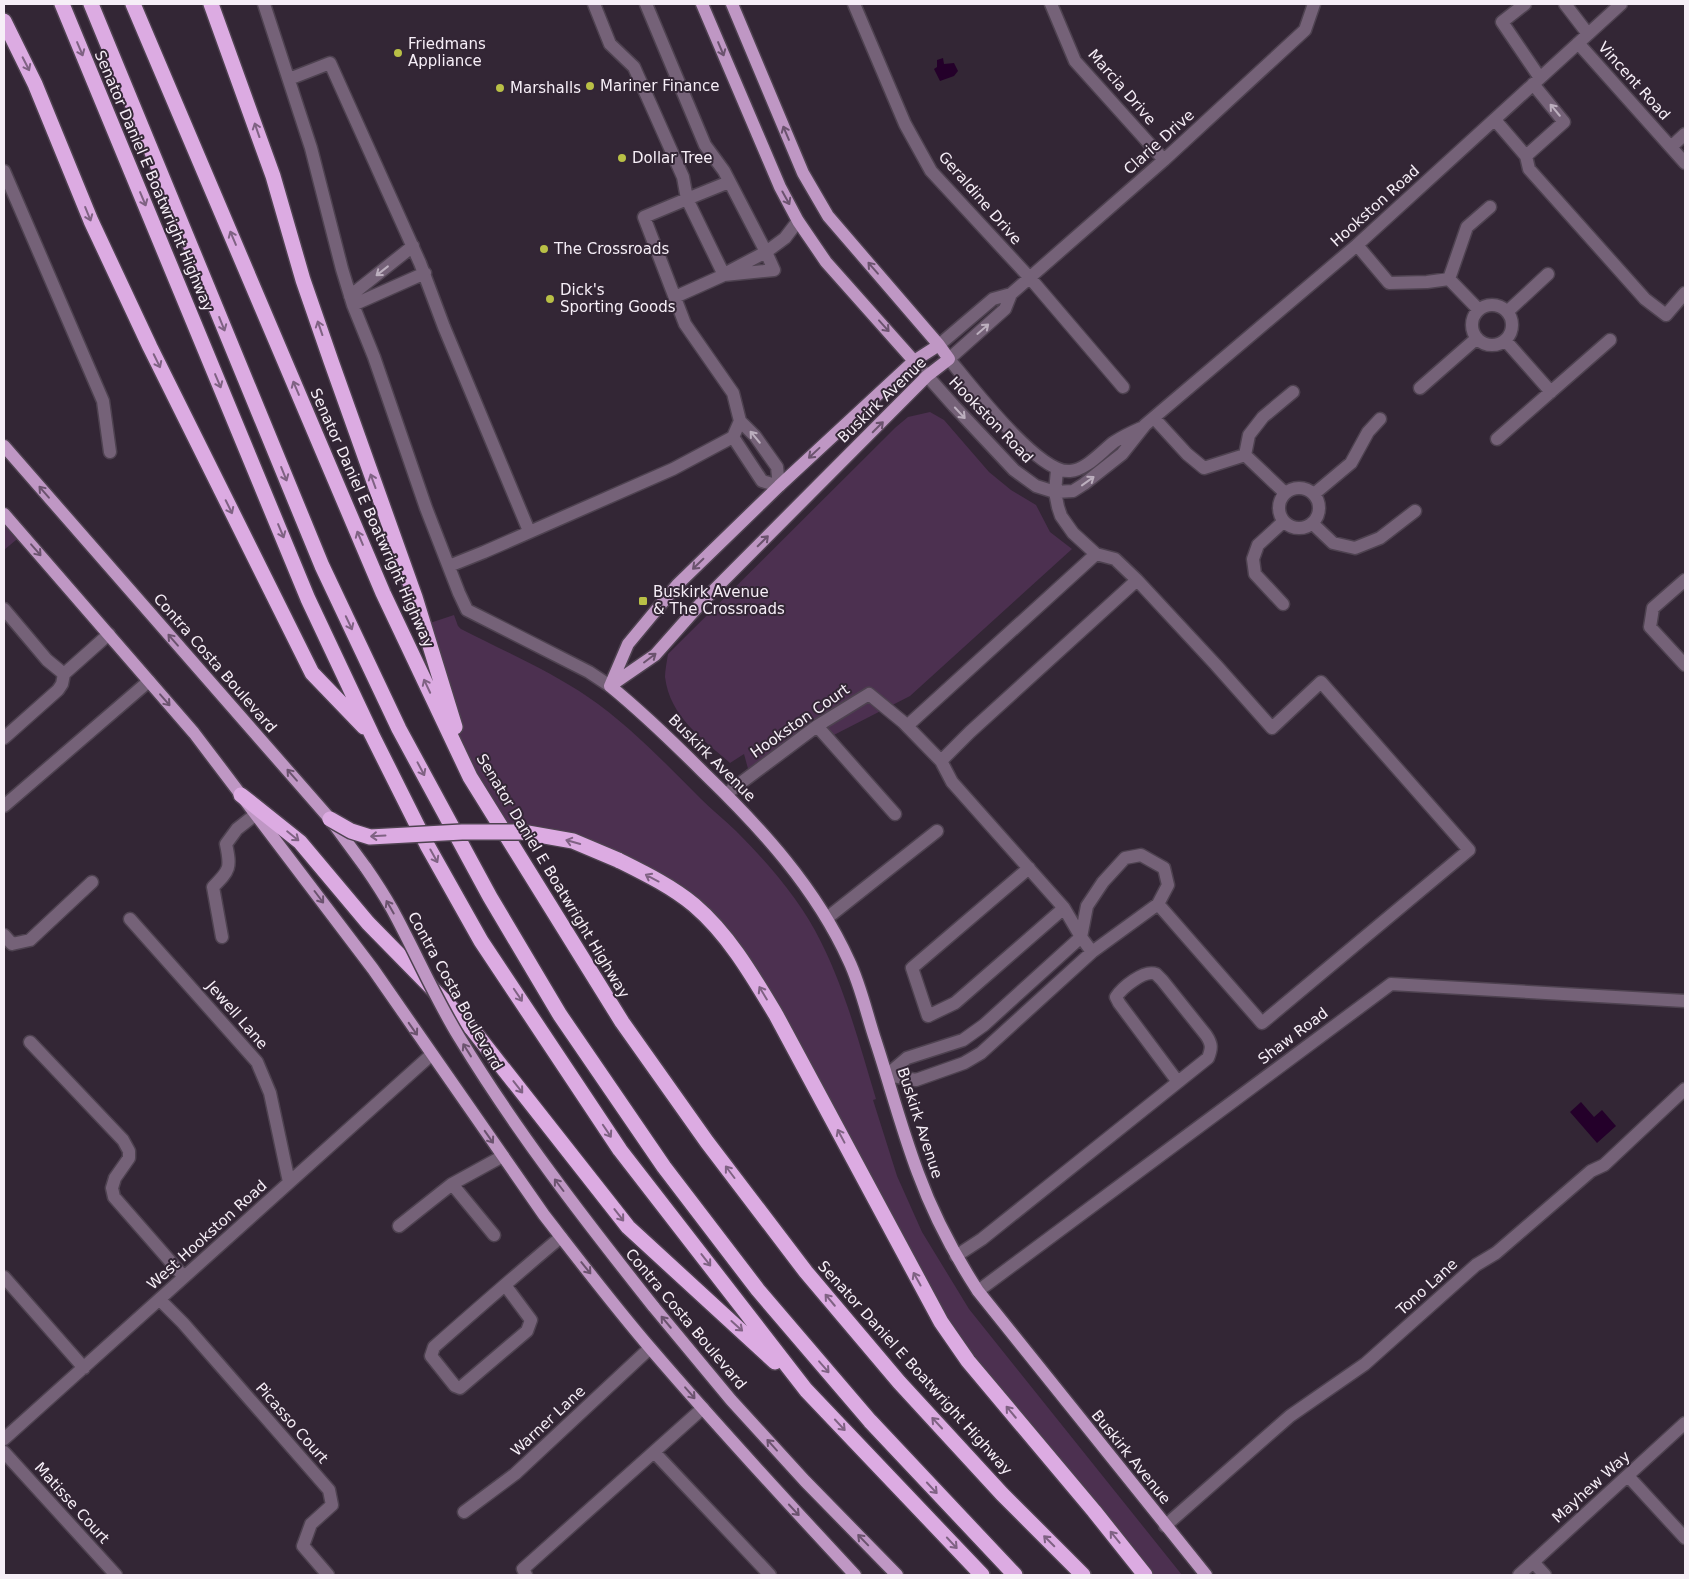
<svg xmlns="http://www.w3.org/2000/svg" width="1689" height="1579" font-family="'DejaVu Sans',sans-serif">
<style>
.green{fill:#4c3050}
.water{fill:#24002a}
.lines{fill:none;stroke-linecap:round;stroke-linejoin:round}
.minor-casing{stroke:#4e4250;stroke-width:15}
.major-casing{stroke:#4e4250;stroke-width:15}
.highway-casing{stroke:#4e4250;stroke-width:18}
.minor{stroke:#756278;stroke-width:12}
.major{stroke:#bf97c4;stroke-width:12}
.highway{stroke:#dcabe2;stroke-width:15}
.major-bridge-casing{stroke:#4e4250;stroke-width:15;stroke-linecap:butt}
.highway-bridge-casing{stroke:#4e4250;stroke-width:18;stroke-linecap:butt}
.major-bridge{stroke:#bf97c4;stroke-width:12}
.highway-bridge{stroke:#dcabe2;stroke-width:15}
.oneway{stroke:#7f6283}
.oneway2{stroke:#6b536e}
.oneway3{stroke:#bcafbe}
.poi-dot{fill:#b9c046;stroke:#332635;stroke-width:2}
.labels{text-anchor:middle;stroke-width:4;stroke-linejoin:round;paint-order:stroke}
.poi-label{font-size:15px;fill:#f6eef7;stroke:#332635;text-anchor:start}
.street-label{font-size:15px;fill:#f6eef7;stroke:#332635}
</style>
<rect width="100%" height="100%" fill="#332635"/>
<path class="green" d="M930 412 944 420 989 472 1011 490 1036 505 1050 532 1072 549 910 696 828 738 818 726 750 776 744 754 730 763C702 738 670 717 665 677 665 670 667 661 668 654L896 427 908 417Z
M4 514 22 535 4 550Z
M454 615 458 626 461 629C502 650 550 671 588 697 629 725 665 763 700 798 712 810 725 820 736 831 769 864 801 901 821 942 846 992 860 1046 876 1099L873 1100 897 1176 922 1232 969 1309 1182 1575H1146L968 1361 776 1015 693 905 573 841 505 833 470 777 424 625Z"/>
<path class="water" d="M943 58 944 64 954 63 958 71 954 76 940 81 934 69 937 67V60Z
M1581 1102 1594 1117 1602 1110 1616 1126 1597 1143 1570 1112Z"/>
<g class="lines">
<g class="minor-casing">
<path id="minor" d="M264 4 311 148 342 269 353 305 374 357 426 508 459 593 467 610 589 672 610 686
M646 4 705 145 724 171 766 252 774 270 724 275
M854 4 905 124 931 171 1030 278 1123 387
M1051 4 1075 61 1164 160
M1525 4 1502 22 1540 78
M1565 4 1588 34
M1578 43 1685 163
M289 79 330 63 420 263 444 327 529 531
M1495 120 1526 156 1529 169 1645 299 1666 315 1685 293
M1671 147 1685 134
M1526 156 1564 122 1533 84
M4 171 103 401 110 452
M1357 245 1389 283 1427 282 1449 279 1479 310
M728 272 766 252 785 238 798 221
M1449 279 1467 227 1490 207
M1011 294 1005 309 949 359C969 383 1038 474 1070 471 1086 470 1101 452 1114 442 1122 437 1132 432 1141 428
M350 296 413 246
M675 297 724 275 687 199 729 182
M353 305 425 273
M1472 325a20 20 0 1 1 40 0a20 20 0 1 1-40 0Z
M1507 312 1548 274
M1505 340 1551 392
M939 345 993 299 1011 294 1164 160 1305 30 1314 4
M914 361 954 406 1014 470 1036 486 1055 492 1073 491 1084 484 1122 454 1145 425 1357 245 1621 4
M1420 388 1477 338
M1154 418 1187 454 1204 468 1245 455 1285 493
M733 437 762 481 779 486 777 467 755 436 740 421
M1497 439 1610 340
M1245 455 1249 435 1263 417 1293 392
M1057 470 1055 492 1058 507 1061 516 1073 533 1096 554 1115 559 1137 580 1216 665 1272 728 1321 682 1469 850 1262 1023 1158 904
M1279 508a20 20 0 1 1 40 0a20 20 0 1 1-40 0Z
M1314 494 1351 463 1368 432 1380 419
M1312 523 1333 543 1355 548 1380 538 1415 511
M449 566 484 552 673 469 733 437 740 421 733 393 685 324 644 217 687 199 683 177 634 67 610 44 594 4
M1685 580 1653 608 1650 627 1685 665
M1283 604 1255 574 1253 559 1258 545 1283 522
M4 609 47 660 64 674
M817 726 895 814
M907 726 1096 554
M4 738 58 690 62 684 64 674 109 634
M726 794 817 726 869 694 903 722 941 761
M4 806 149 681
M1141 855 1164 868 1168 885 1158 904 1092 952 981 1053 964 1063 916 1080 887 1075 907 1058 963 1040 984 1025 1081 937 1087 906 1103 882 1125 858Z
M1029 868 912 968 928 1016 955 1003 1064 908
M827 918 937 831
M130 919 257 1062 270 1093 289 1182
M4 935 12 944 30 940 92 882
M222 937 213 887C230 870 231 868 226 844L237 829 256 814
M1092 952 1081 937 1064 908 952 782 941 761 970 732 1137 580
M30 1042 123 1140 129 1151V1158L115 1178 112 1188 114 1197 184 1277
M452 1184 494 1235
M399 1226 452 1184 503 1156
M956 1256 982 1239 1208 1058C1212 1048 1212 1044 1206 1035L1162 980C1161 979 1157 975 1156 974 1144 969 1122 988 1116 997L1119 1003 1178 1082
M4 1277 84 1368
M505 1285 531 1320 527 1331 460 1388 455 1386 431 1356 434 1347C476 1310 518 1273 561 1237
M978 1291 1391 984 1685 1001
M160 1300 183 1323 329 1490 332 1505 311 1524 303 1546 328 1575
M4 1439 431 1055
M4 1452 116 1575
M654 1452 770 1575
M1628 1476 1685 1538
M464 1512 515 1474 650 1348
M1165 1526 1290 1416 1365 1364 1476 1265 1496 1253 1591 1171 1604 1165 1685 1089
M1533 1562 1545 1575
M526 1575 523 1569 703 1408
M1519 1575 1685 1423"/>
</g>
<g class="major-casing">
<path id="major" d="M702 4 780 187 798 221 826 262 914 361
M4 446 330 819 366 868
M4 514 194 733 241 795 373 969 544 1215C579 1260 614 1306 651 1349 717 1426 786 1501 855 1575
M610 686C643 713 674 743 704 773 761 828 816 888 849 961 860 984 866 1011 874 1036 889 1081 901 1128 918 1173 933 1214 954 1254 978 1291L1206 1575
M610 686 655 655 702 602 927 376 949 359 939 345 828 216 803 173 732 4
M610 686 628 644 677 585 779 486 914 361 939 345
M653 1306 731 1400 805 1481 897 1575"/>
</g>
<g class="highway-casing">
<path id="highway" d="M62 4 308 599 372 735 427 845 481 941 620 1150 806 1390 982 1575
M91 4 322 566 399 729 490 897 560 1015 664 1167 758 1290 870 1421 1015 1575
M133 4 383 593 470 777 622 1022 707 1142 806 1272 899 1382 1002 1494 1083 1575
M211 4 273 176 303 280 331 361 415 597 455 727
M4 21 35 84 91 221 150 347 312 673 364 727
M241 795 300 842 368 923 473 1030 628 1227 775 1362
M618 860C644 873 671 886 694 905 729 935 752 975 776 1015L941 1322 968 1361 1094 1511 1145 1575"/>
</g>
<use href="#minor" class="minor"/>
<use href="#major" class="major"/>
<use href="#highway" class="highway"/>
<g class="major-bridge-casing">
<path id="major-bridge" d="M366 868C375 881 384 895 392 909 415 951 434 996 459 1037 516 1131 584 1219 653 1306"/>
</g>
<g class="highway-bridge-casing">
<path id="highway-bridge" d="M330 819 351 831 370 837 462 832H522L573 841 618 860"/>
</g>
<use href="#major-bridge" class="major-bridge"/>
<use href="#highway-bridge" class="highway-bridge"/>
</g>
<defs><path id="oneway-shaft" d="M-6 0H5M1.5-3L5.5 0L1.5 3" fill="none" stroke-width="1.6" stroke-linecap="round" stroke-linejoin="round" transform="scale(1.25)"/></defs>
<g class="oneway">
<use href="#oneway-shaft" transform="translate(80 49) rotate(67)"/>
<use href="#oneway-shaft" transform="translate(26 64) rotate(63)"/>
<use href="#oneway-shaft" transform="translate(257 130) rotate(-109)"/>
<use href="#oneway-shaft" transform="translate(143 199) rotate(67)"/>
<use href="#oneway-shaft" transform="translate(88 214) rotate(68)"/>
<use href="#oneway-shaft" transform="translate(233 238) rotate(-113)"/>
<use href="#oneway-shaft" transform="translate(222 324) rotate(68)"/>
<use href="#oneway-shaft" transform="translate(320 328) rotate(-109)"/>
<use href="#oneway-shaft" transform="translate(157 361) rotate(64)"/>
<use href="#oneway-shaft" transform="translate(218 381) rotate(67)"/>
<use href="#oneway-shaft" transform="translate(296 388) rotate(-113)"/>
<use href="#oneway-shaft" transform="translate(284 474) rotate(68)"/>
<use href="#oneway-shaft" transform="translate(373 481) rotate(-110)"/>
<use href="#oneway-shaft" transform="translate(229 507) rotate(64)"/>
<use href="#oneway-shaft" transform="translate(281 531) rotate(67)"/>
<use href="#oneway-shaft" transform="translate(360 538) rotate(-113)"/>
<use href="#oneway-shaft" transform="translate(349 623) rotate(65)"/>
<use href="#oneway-shaft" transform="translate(427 686) rotate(-115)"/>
<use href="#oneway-shaft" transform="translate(421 769) rotate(62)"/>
<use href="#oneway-shaft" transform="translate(293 836) rotate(39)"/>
<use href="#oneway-shaft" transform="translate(378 836) rotate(177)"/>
<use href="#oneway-shaft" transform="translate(573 842) rotate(-164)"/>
<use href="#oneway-shaft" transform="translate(434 856) rotate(61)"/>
<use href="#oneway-shaft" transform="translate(652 878) rotate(-152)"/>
<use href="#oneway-shaft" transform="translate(763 993) rotate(-121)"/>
<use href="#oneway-shaft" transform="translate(518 995) rotate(56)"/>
<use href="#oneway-shaft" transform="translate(518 1087) rotate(52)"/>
<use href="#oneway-shaft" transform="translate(607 1131) rotate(56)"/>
<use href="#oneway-shaft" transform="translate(841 1136) rotate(-118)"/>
<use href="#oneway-shaft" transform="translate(730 1172) rotate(-127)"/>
<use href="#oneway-shaft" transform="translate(619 1215) rotate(52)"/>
<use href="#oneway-shaft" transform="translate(706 1260) rotate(52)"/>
<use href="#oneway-shaft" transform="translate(917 1279) rotate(-119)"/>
<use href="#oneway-shaft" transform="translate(830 1300) rotate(-130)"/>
<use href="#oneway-shaft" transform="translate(737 1326) rotate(42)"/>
<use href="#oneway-shaft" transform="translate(824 1367) rotate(49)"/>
<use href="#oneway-shaft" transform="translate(1011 1412) rotate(-130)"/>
<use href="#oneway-shaft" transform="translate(937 1423) rotate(-133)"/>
<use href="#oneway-shaft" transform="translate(840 1425) rotate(47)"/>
<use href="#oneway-shaft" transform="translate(932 1488) rotate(47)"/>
<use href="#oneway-shaft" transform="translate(1115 1537) rotate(-129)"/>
<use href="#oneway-shaft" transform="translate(1049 1541) rotate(-135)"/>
<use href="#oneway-shaft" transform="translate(952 1543) rotate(47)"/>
</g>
<g class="oneway2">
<use href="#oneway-shaft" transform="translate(721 49) rotate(67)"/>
<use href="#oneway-shaft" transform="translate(786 133) rotate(-113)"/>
<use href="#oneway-shaft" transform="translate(786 198) rotate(61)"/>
<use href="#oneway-shaft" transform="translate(873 268) rotate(-131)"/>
<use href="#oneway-shaft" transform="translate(884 326) rotate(48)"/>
<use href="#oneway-shaft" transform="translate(878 427) rotate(-45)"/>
<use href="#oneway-shaft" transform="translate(814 453) rotate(137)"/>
<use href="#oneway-shaft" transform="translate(44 492) rotate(-131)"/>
<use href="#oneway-shaft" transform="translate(763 541) rotate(-45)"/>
<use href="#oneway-shaft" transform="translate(36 550) rotate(49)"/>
<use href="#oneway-shaft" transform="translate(698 564) rotate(136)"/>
<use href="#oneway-shaft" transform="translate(173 640) rotate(-131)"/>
<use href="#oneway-shaft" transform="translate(650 658) rotate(-37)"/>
<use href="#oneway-shaft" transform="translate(165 700) rotate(49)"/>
<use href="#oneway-shaft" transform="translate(292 775) rotate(-131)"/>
<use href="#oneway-shaft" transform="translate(319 897) rotate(53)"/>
<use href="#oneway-shaft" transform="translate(390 907) rotate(-120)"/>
<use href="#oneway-shaft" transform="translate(413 1029) rotate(55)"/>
<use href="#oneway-shaft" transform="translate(467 1050) rotate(-122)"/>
<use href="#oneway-shaft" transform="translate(489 1137) rotate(55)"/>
<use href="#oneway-shaft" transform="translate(559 1185) rotate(-127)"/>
<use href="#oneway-shaft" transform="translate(586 1268) rotate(51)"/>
<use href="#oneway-shaft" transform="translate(666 1322) rotate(-130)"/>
<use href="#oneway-shaft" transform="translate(690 1393) rotate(49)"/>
<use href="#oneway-shaft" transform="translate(772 1445) rotate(-132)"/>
<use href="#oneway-shaft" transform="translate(794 1510) rotate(47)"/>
<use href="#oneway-shaft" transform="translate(863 1540) rotate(-134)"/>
</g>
<g class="oneway3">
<use href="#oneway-shaft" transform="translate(1555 110) rotate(-130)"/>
<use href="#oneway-shaft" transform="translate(382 271) rotate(142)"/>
<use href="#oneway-shaft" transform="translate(983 329) rotate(-41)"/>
<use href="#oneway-shaft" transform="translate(960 413) rotate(47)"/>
<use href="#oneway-shaft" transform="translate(755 437) rotate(-130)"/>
<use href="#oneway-shaft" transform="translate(1088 481) rotate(-36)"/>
</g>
<g class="poi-dot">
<circle cx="398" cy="53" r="5"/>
<circle cx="590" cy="86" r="5"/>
<circle cx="500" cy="88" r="5"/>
<circle cx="622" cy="158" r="5"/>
<circle cx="544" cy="249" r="5"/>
<circle cx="550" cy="299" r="5"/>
<rect x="638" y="596" width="10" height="10" rx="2.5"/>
</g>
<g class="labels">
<g class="poi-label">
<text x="408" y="49">Friedmans<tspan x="408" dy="17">Appliance</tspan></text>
<text x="600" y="91">Mariner Finance</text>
<text x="510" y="93">Marshalls</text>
<text x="632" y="163">Dollar Tree</text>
<text x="554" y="254">The Crossroads</text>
<text x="560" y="295">Dick's<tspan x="560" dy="17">Sporting Goods</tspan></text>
<text x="653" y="597">Buskirk Avenue<tspan x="653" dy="17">&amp; The Crossroads</tspan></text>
</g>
<g class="street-label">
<text transform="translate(1634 81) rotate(48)" y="5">Vincent Road</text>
<text transform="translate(1122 87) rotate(49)" y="5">Marcia Drive</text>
<text transform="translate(1159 142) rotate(-42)" y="5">Clarie Drive</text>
<text transform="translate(154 181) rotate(67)" y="5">Senator Daniel E Boatwright Highway</text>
<text transform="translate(980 198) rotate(49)" y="5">Geraldine Drive</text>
<text transform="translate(1375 206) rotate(-42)" y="5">Hookston Road</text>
<text transform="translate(882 400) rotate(-44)" y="5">Buskirk Avenue</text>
<text transform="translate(991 420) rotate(46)" y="5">Hookston Road</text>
<text transform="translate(372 518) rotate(66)" y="5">Senator Daniel E Boatwright Highway</text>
<text transform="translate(215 663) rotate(49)" y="5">Contra Costa Boulevard</text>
<text transform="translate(800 721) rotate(-35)" y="5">Hookston Court</text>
<text transform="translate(712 758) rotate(45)" y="5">Buskirk Avenue</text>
<text transform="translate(553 876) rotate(59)" y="5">Senator Daniel E Boatwright Highway</text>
<text transform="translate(455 991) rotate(61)" y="5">Contra Costa Boulevard</text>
<text transform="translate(237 1015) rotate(49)" y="5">Jewell Lane</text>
<text transform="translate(1293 1036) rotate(-37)" y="5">Shaw Road</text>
<text transform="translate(920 1123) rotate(72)" y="5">Buskirk Avenue</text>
<text transform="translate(207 1235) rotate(-42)" y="5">West Hookston Road</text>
<text transform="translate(1427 1287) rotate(-42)" y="5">Tono Lane</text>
<text transform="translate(686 1319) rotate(50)" y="5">Contra Costa Boulevard</text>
<text transform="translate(915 1368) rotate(48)" y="5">Senator Daniel E Boatwright Highway</text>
<text transform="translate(548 1421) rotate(-43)" y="5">Warner Lane</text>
<text transform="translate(292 1423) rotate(49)" y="5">Picasso Court</text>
<text transform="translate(1131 1457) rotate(51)" y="5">Buskirk Avenue</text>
<text transform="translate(1591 1487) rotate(-42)" y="5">Mayhew Way</text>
<text transform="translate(72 1503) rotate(48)" y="5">Matisse Court</text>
</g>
</g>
<rect width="1689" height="1579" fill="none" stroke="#f6eef7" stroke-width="10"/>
</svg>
